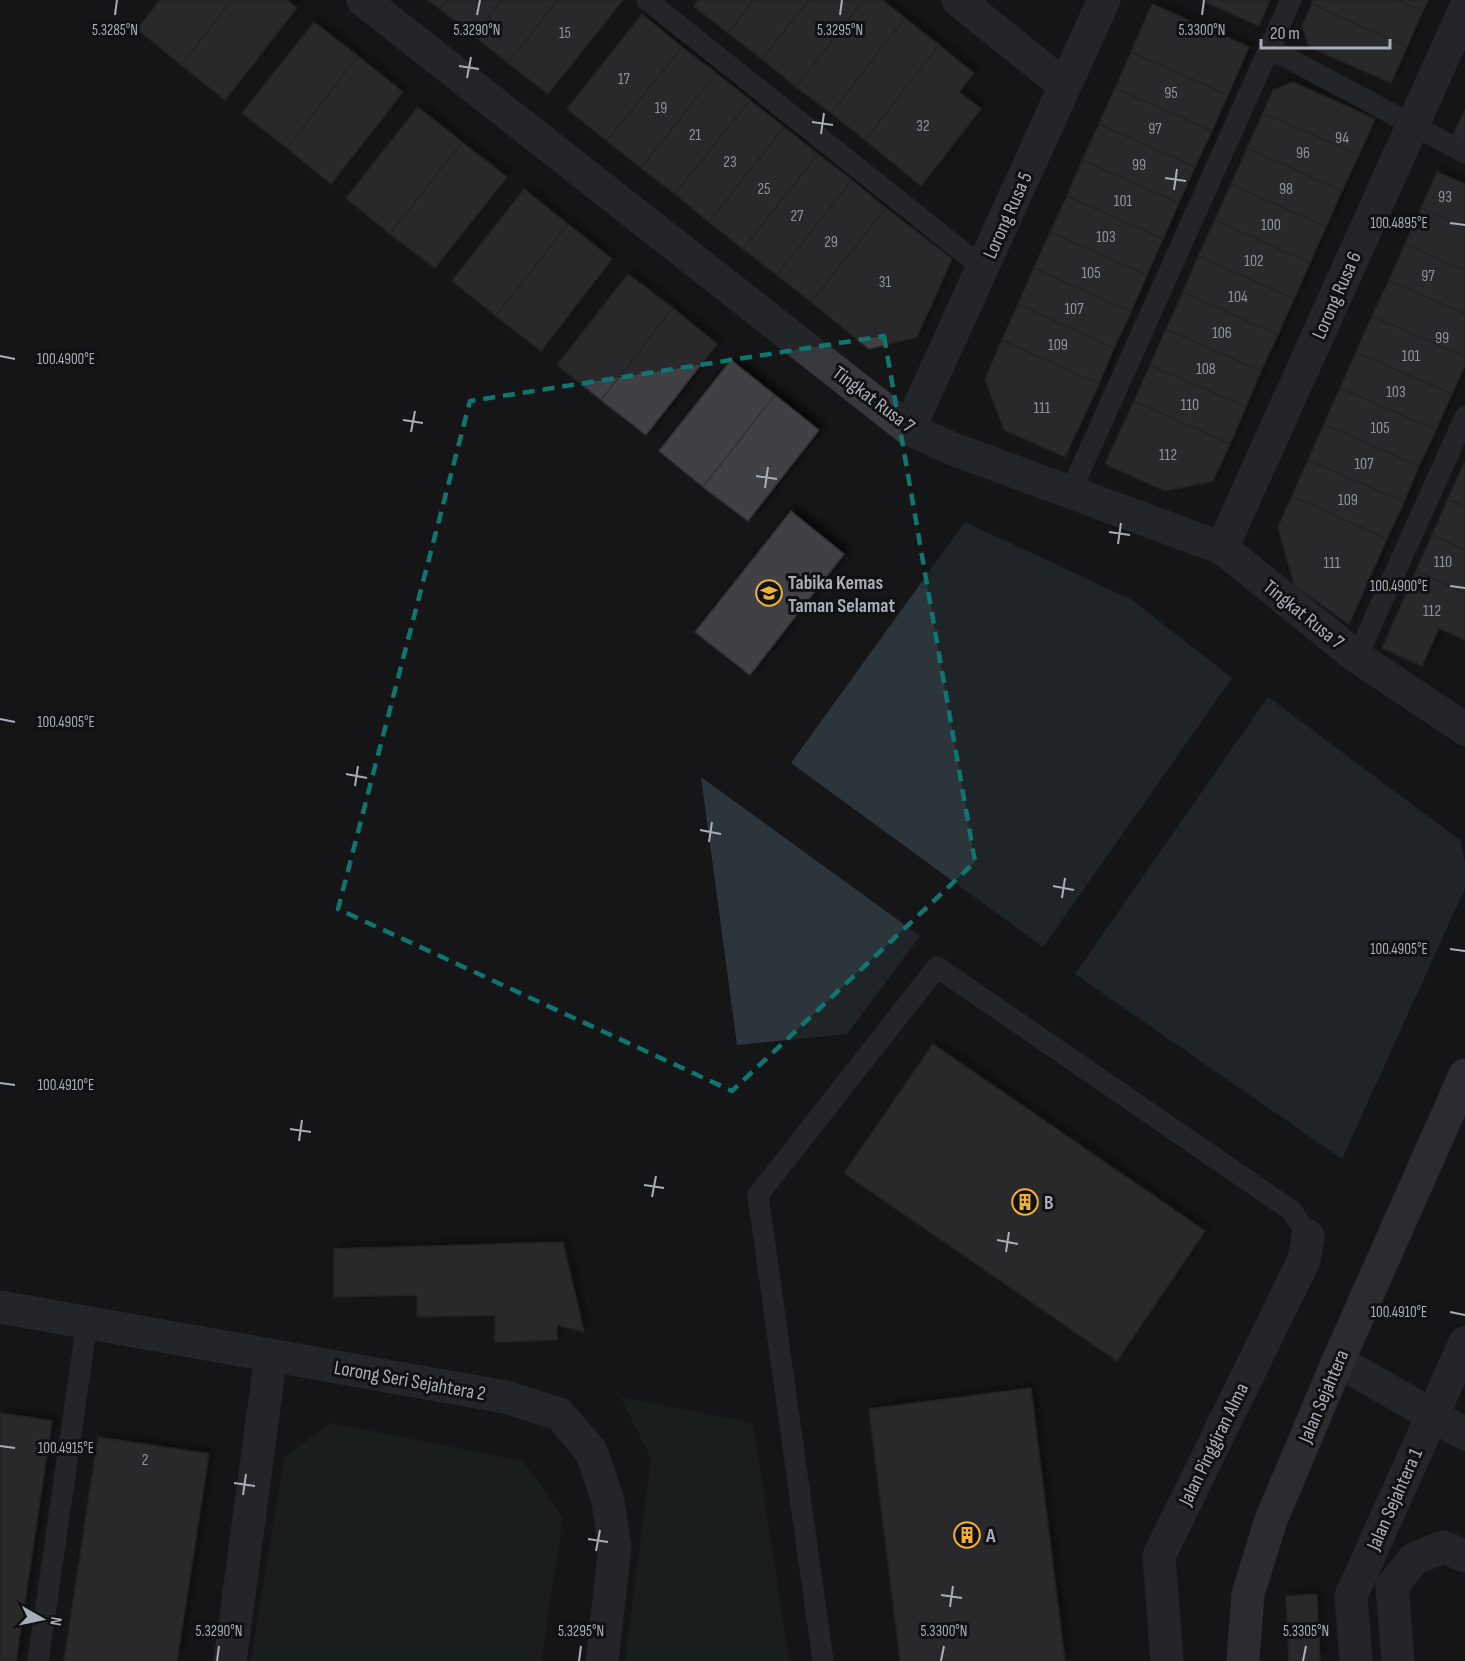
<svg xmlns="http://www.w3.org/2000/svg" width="1465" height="1661" font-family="'Sofia Sans Condensed',sans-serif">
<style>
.green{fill:#1e261f}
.water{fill:#2c353c}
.building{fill:#404145;stroke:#303034;stroke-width:1.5;filter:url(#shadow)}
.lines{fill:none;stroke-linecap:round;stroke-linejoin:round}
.service{stroke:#37383d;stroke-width:21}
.minor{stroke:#37383d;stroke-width:33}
.secondary{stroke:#45474d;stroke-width:33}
.marked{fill:none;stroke:#0f766e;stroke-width:4.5;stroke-dasharray:12 8;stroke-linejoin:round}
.ticks{fill:none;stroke:#a8adb8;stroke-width:2}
.labels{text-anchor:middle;stroke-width:6;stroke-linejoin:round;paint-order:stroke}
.number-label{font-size:16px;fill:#8e929b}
.street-label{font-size:20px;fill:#a8adb8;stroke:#111113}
.poi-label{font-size:20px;font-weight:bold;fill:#a8adb8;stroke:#111113;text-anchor:start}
.ticks-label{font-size:15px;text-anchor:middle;fill:#a8adb8;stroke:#111113;stroke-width:6;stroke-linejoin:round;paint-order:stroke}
</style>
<defs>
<filter id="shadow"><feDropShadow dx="5.5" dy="-5.5" stdDeviation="3" flood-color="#0009"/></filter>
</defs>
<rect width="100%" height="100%" fill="#161618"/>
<path class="green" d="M621 1397 753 1423 789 1661H625L651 1459Z
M330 1423 523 1461 563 1517 541 1661H251L284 1458Z"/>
<path class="water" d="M965 522 1132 600 1232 678 1043 947 791 763Z
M1268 697 1461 841 1465 863V888L1342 1159 1075 974Z
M701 777 920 936 847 1034 737 1045Z"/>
<path class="building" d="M160 0H232L181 65 137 29Z
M232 0H287L297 8 225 100 181 65Z
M428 0H447L440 9Z
M447 0H502L474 36 440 9Z
M502 0H558L508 63 474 36Z
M558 0H623L548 94 508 63Z
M698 0H754L728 33 694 6Z
M754 0H809L762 59 728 33Z
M809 0H864L796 87 762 59Z
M864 0H882L905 18 831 113 796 87Z
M1201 0H1270L1259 26Z
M1313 0H1397L1423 11 1407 47 1312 4Z
M1397 0H1428L1423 11Z
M1152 4 1249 47 1228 95 1131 52Z
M1312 4 1407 47 1391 83 1309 47 1302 26Z
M642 14 682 47 607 141 567 109Z
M905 18 939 45 865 140 831 113Z
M314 22 358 56 287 148 242 113Z
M939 45 974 73 959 92 981 109 921 186 865 140Z
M682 47 716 73 641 168 607 141Z
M1131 52 1228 95 1212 131 1115 88Z
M358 56 403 92 331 184 287 148Z
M716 73 750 100 675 194 641 168Z
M1293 82 1375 119 1359 155 1263 113 1273 90Z
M1115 88 1212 131 1195 167 1099 124Z
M750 100 784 127 709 222 675 194Z
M418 107 462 142 390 234 346 198Z
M1465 110V141L1453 135Z
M1263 113 1359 155 1342 191 1247 148Z
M1099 124 1195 167 1179 203 1082 160Z
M784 127 818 154 743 249 709 222Z
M462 142 507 177 435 268 390 234Z
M1247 148 1342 191 1326 227 1231 184Z
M818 154 852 180 777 275 743 249Z
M1082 160 1179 203 1163 239 1067 196Z
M1437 172 1465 184V228L1421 208Z
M852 180 886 208 811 302 777 275Z
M1231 184 1326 227 1310 263 1215 220Z
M524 189 568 224 496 316 452 281Z
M1067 196 1163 239 1147 275 1050 232Z
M886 208 952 259 917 337 869 349 811 302Z
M1421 208 1465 228V271L1405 244Z
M1215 220 1310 263 1294 299 1198 256Z
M568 224 612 259 541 351 496 316Z
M1050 232 1147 275 1131 312 1034 268Z
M1405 244 1465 271V314L1389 280Z
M1198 256 1294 299 1278 335 1183 292Z
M1034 268 1131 312 1114 348 1018 304Z
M628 274 673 308 601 400 557 365Z
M1389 280 1465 314V357L1372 316Z
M1183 292 1278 335 1261 371 1166 329Z
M1018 304 1114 348 1099 384 1002 340Z
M673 308 717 344 646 435 601 400Z
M1372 316 1465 357V365L1452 394 1356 352Z
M1166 329 1261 371 1246 407 1150 365Z
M1002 340 1099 384 1065 457 1004 430 985 379Z
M1356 352 1452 394 1436 430 1340 388Z
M731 360 775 395 703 487 659 451Z
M1150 365 1246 407 1230 444 1134 401Z
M1340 388 1436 430 1419 466 1324 424Z
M775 395 819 430 748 521 703 487Z
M1134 401 1230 444 1213 481 1165 491 1105 464Z
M1324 424 1419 466 1404 502 1308 460Z
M1308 460 1404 502 1387 539 1292 496Z
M1464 463 1465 464V507L1448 499Z
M1292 496 1387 539 1349 624 1294 585 1278 527Z
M1448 499 1465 507V550L1432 535Z
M791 511 844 554 750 675 695 632Z
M1432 535 1465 550V593L1416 571Z
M1416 571 1465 593V640L1439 628 1422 666 1382 648Z
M933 1044 1205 1231 1117 1361 844 1173Z
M563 1242 584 1332 557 1325V1340L495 1342V1315L417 1317V1295L334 1297V1249Z
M1031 1388 1065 1661H900L869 1409Z
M0 1413 52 1421 16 1661H0Z
M98 1437 209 1454 177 1661H64Z
M1317 1594 1320 1661H1289L1286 1596Z"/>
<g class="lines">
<path class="service" d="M647 0 983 268
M1269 48 1465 153
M1071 491 1291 0
M1357 657 1465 417
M38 1661 87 1323
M823 1661 758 1195 937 967 1292 1211 1308 1236"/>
<path class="minor" d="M363 0 909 429 953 449 1222 548 1357 657 1465 729
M958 0 1065 86
M909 429 1104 0
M1222 548 1465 9
M0 1307 505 1397 559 1414 591 1451 608 1501 615 1547 602 1661
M1338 1361 1465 1434
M230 1661 271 1355
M1167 1661 1159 1556 1304 1260 1308 1236
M1356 1661 1351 1596 1465 1343
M1398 1661 1392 1586 1414 1559 1443 1547 1465 1556"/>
<path class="secondary" d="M1243 1661 1248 1594 1271 1520 1338 1361 1465 1075"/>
</g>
<path d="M0 0H1465V1661H0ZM884 336 975 862 732 1091 338 909 470 401Z" fill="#161618" fill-opacity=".55" fill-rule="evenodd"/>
<path class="marked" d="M884 336 975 862 732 1091 338 909 470 401Z"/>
<path class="ticks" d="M115 15 117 0M477 15 480 0M840 15 842 0M1202 15 1204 0M459 66 479 69M467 78 471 57M812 122 833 125M821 134 824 113M1165 178 1186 181M1174 190 1177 169M1450 223 1465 225M0 356 15 359M403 420 423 423M411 432 415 411M756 476 777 479M765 488 768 467M1109 532 1130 535M1118 544 1121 523M1450 586 1465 588M0 719 15 722M346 774 367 778M355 786 358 766M700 830 721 834M709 842 712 822M1053 886 1074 890M1062 898 1065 878M1450 949 1465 951M0 1083 15 1085M290 1129 311 1132M299 1141 302 1120M644 1185 664 1188M652 1197 656 1176M997 1240 1018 1244M1006 1252 1009 1232M1450 1312 1465 1315M0 1446 15 1448M234 1483 255 1486M243 1495 246 1474M588 1539 608 1542M596 1551 600 1530M941 1595 962 1598M950 1607 953 1586M217 1661 219 1646M579 1661 581 1646M941 1661 944 1646M1303 1661 1306 1646"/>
<defs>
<g id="school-ring" transform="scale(1.35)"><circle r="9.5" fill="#111113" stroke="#f2b134" stroke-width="1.5"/><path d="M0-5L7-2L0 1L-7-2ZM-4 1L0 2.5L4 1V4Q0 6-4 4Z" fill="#f2b134"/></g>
<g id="building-ring" transform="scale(1.35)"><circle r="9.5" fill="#111113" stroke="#f2b134" stroke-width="1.5"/><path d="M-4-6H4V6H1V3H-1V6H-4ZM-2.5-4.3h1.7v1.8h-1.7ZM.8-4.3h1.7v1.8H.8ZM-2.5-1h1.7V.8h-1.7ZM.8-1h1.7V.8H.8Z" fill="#f2b134"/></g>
</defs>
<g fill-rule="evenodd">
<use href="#school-ring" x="769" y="593"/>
<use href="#building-ring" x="1025" y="1202"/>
<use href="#building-ring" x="967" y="1535"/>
</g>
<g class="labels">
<g class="number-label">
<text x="565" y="38">15</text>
<text x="624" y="84">17</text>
<text x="1171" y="98">95</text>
<text x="661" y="113">19</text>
<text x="923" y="131">32</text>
<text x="1155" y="134">97</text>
<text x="695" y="140">21</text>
<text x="1342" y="143">94</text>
<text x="1303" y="158">96</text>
<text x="730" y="167">23</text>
<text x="1139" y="170">99</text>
<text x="764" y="194">25</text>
<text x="1286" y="194">98</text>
<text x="1445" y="202">93</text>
<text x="1123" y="206">101</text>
<text x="797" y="221">27</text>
<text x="1271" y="230">100</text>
<text x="1106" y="242">103</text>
<text x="831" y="247">29</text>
<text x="1254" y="266">102</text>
<text x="1091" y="278">105</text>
<text x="1428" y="281">97</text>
<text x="885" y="287">31</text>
<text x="1238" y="302">104</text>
<text x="1074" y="314">107</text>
<text x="1222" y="338">106</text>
<text x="1442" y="343">99</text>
<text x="1058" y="350">109</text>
<text x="1411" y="361">101</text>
<text x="1206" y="374">108</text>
<text x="1396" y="397">103</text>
<text x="1190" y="410">110</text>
<text x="1042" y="413">111</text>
<text x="1380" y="433">105</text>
<text x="1168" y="460">112</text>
<text x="1364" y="469">107</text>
<text x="1348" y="505">109</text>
<text x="1443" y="567">110</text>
<text x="1332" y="568">111</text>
<text x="1432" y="616">112</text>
<text x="145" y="1465">2</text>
</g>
<g class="street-label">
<text transform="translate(1007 215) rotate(-66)" y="7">Lorong Rusa 5</text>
<text transform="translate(1336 295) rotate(-66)" y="7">Lorong Rusa 6</text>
<text transform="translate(874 399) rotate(37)" y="7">Tingkat Rusa 7</text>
<text transform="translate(1304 614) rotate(39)" y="7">Tingkat Rusa 7</text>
<text transform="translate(410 1380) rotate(10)" y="7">Lorong Seri Sejahtera 2</text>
<text transform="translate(1323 1396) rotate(-67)" y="7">Jalan Sejahtera</text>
<text transform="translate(1213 1444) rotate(-64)" y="7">Jalan Pinggiran Alma</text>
<text transform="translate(1394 1499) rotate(-66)" y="7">Jalan Sejahtera 1</text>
</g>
<g class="poi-label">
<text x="788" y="589">Tabika Kemas<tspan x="788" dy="23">Taman Selamat</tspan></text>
<text x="1044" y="1209">B</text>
<text x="986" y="1542">A</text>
</g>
</g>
<g class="ticks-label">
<text x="115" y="35">5.3285°N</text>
<text x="477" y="35">5.3290°N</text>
<text x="840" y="35">5.3295°N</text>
<text x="1202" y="35">5.3300°N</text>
<text x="1399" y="228">100.4895°E</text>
<text x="66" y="364">100.4900°E</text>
<text x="1399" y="591">100.4900°E</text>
<text x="66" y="727">100.4905°E</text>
<text x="1399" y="954">100.4905°E</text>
<text x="66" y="1090">100.4910°E</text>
<text x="1399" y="1317">100.4910°E</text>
<text x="66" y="1453">100.4915°E</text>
<text x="219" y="1636">5.3290°N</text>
<text x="581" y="1636">5.3295°N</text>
<text x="944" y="1636">5.3300°N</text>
<text x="1306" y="1636">5.3305°N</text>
</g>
<g transform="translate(42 1619) rotate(99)" stroke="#111113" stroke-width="4.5" paint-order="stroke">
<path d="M0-4.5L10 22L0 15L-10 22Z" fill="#a8adb8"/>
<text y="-9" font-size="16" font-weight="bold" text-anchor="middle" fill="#a8adb8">N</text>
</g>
<path d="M1261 39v9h129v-9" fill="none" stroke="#a8adb8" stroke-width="3"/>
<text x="1270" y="39" font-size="18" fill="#a8adb8" stroke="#111113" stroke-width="4.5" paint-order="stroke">20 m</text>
</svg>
